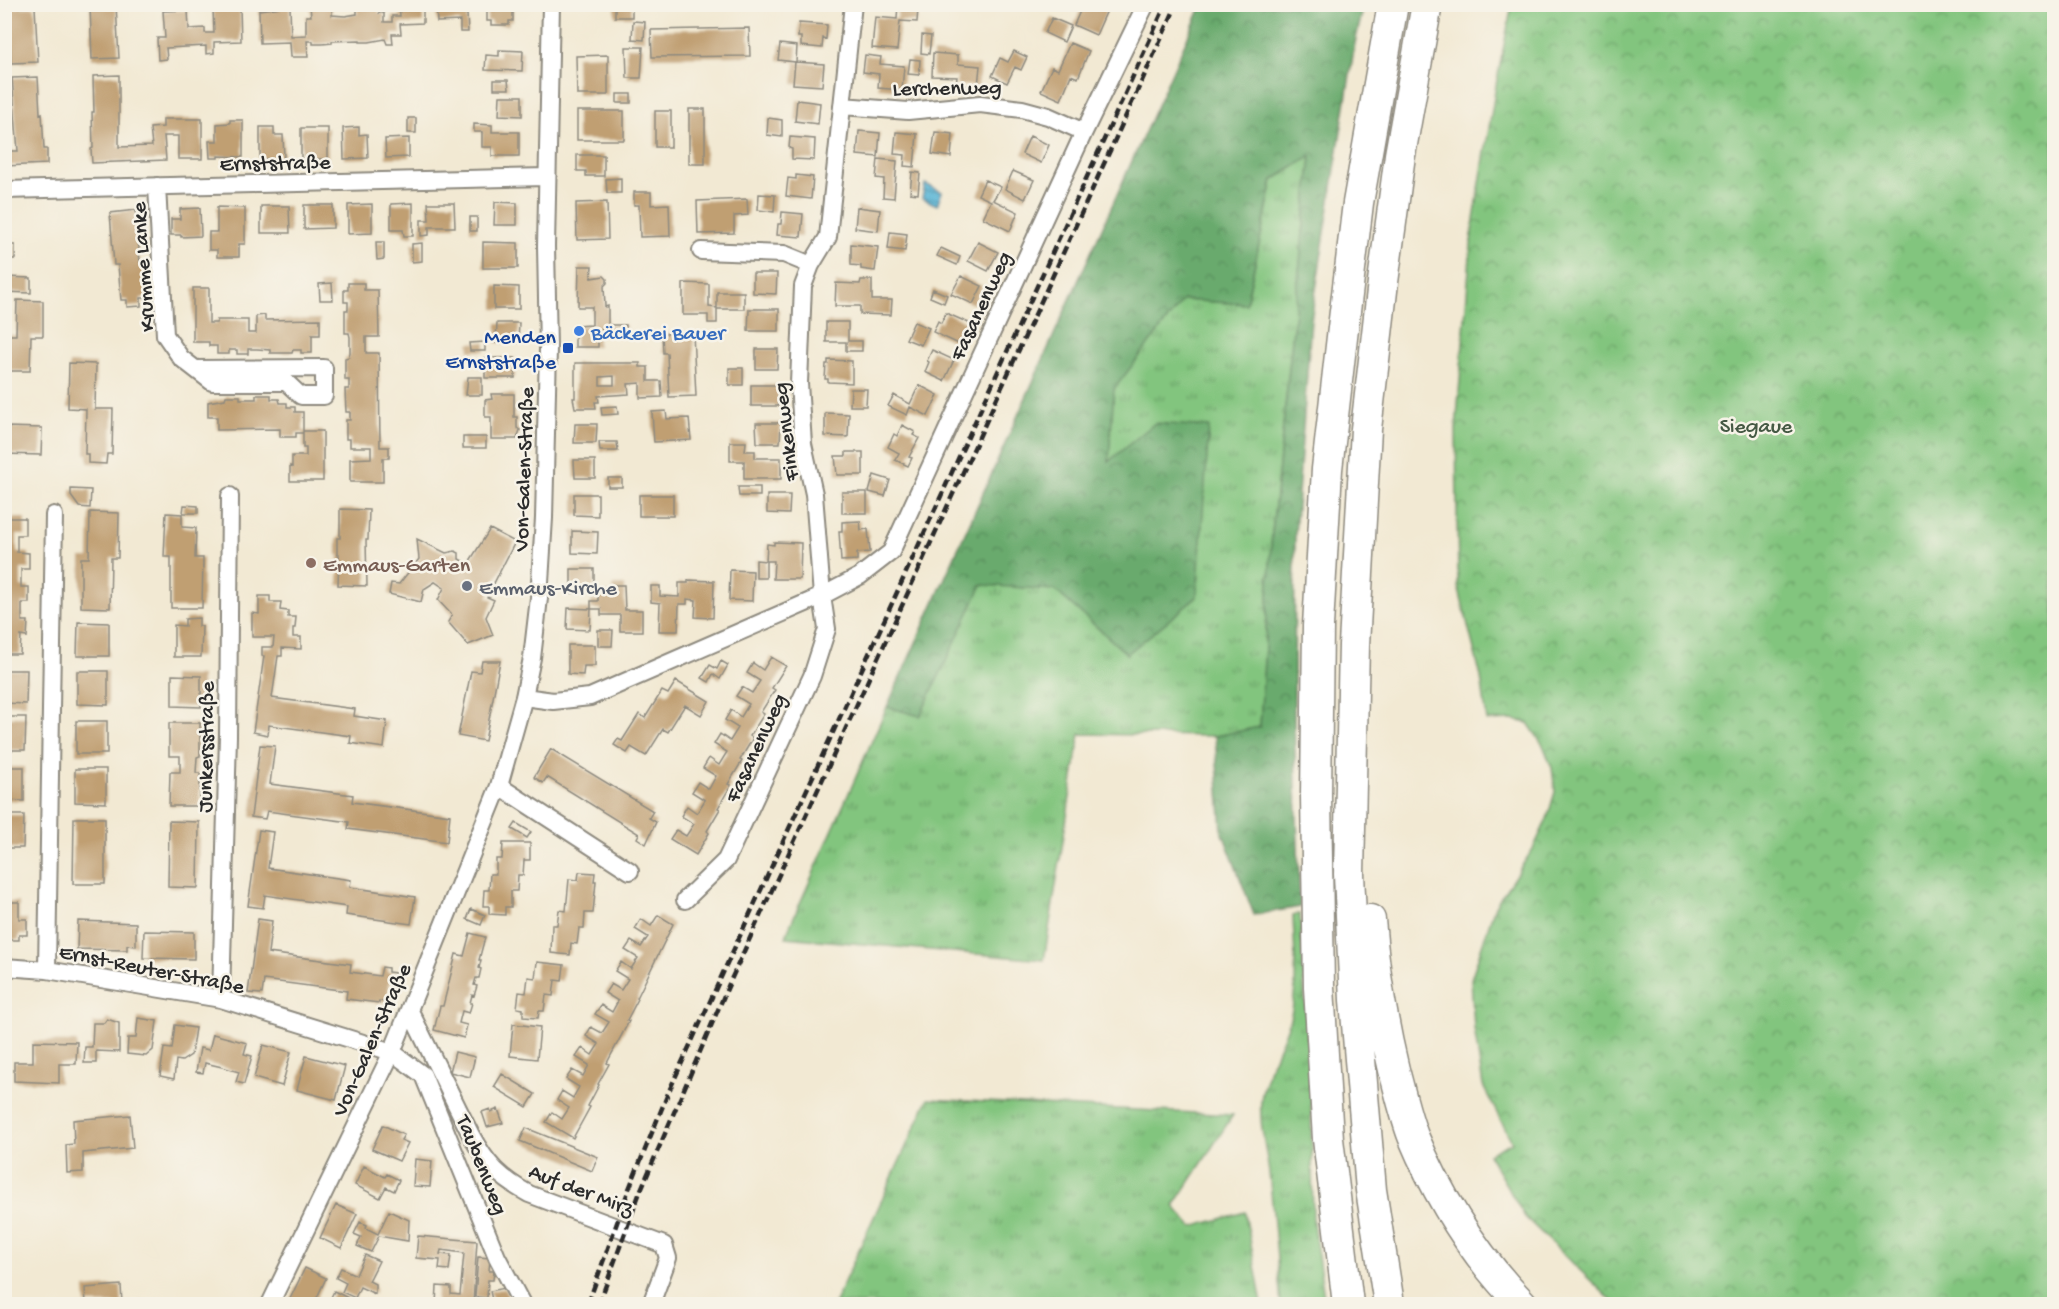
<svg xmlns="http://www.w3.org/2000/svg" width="2059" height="1309" font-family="'Gochi Hand',sans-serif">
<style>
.grass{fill:url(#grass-tufts);stroke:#567854;stroke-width:1.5}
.forest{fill:url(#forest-crowns);stroke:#4a6a4c;stroke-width:1.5}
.park{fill:url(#park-crowns);stroke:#567854;stroke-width:1.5}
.water{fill:url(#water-rules);stroke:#427080;stroke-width:1.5}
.building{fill:#c09f72;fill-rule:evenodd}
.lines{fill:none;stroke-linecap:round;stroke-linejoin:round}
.street-casing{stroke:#8e8a7f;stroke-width:20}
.highway-casing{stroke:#8e8a7f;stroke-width:33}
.street{stroke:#fff;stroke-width:16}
.highway{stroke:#fff;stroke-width:30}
.rail{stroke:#2b2b2b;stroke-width:4.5;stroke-dasharray:9 4.5;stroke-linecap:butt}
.shop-dot{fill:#3f7fe0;stroke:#f7f3e8;stroke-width:2}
.transit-dot{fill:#1a4fb4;stroke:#f7f3e8;stroke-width:2}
.education-dot{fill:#8d6e63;stroke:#f7f3e8;stroke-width:2}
.worship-dot{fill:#6b7280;stroke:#f7f3e8;stroke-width:2}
.labels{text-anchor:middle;stroke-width:5;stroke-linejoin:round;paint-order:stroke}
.street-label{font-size:22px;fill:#2b2b2b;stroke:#f7f3e8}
.shop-label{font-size:22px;fill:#366cbe;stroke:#f7f3e8;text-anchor:start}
.transit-label{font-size:22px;fill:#164399;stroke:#f7f3e8;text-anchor:end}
.park-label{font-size:22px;fill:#455944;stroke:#f7f3e8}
.education-label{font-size:22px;fill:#785e54;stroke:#f7f3e8;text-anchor:start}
.worship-label{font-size:22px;fill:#5b616d;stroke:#f7f3e8;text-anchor:start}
</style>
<defs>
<pattern id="grass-tufts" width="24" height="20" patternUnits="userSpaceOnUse" patternTransform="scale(1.5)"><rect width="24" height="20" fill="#82c57e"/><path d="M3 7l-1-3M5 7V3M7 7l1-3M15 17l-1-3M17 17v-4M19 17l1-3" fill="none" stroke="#6ba067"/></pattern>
<pattern id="forest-crowns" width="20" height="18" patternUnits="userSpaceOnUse" patternTransform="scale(1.5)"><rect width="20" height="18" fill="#69aa6d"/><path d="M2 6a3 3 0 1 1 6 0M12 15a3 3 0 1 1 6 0" fill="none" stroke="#578b5a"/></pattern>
<pattern id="park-crowns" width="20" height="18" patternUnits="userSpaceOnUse" patternTransform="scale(1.5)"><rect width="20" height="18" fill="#82c57e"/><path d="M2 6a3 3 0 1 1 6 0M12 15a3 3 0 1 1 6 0" fill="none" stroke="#6ba067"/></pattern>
<pattern id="water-rules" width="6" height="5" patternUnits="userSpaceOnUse" patternTransform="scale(1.5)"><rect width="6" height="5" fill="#58b5d6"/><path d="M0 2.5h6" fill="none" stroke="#4993ae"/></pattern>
</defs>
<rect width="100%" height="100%" fill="#f7f3e8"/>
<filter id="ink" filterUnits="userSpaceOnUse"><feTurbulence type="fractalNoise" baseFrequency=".0167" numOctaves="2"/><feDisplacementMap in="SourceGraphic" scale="12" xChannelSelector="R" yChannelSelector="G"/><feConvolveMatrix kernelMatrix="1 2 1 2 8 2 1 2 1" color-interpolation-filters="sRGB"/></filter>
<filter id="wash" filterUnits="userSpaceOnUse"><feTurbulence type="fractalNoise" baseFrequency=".008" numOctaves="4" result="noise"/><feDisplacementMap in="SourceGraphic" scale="24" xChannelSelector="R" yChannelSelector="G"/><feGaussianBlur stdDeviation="1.35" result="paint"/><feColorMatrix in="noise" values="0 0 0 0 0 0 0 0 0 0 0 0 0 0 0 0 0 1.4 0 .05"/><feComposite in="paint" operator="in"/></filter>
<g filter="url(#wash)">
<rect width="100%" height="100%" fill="#f2e9d3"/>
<path class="grass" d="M1311 156 1272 533 1260 727 1215 736 1080 734 1044 960 785 937 887 707 920 715 982 584 1055 590 1127 654 1108 461 1113 389 1183 300 1246 304 1273 180Z
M1300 914 1311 1102 1313 1222 1325 1304H1281C1277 1261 1274 1217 1269 1173 1266 1149 1259 1124 1261 1101 1263 1075 1283 1045 1290 1019 1299 986 1294 949 1293 915Z
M928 1099 1233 1115 1174 1206 1192 1227 1245 1212 1262 1304H834Z"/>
<path class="forest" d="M1202 5H1364L1355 43 1311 321 1295 535 1294 721 1300 907 1254 915 1222 831 1215 736 1260 727 1272 533 1311 156 1273 180 1246 304 1183 300 1114 389 1109 461 1155 423 1209 427 1197 597 1127 654 1055 590 982 585 920 716 887 707Z"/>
<path class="park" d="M1512 5H2054V1304H1615L1525 1217 1488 1154 1512 1142 1483 1086 1474 1028 1471 979 1495 906 1533 849 1547 819 1555 792 1552 768 1543 745 1528 723 1514 720 1487 721 1481 677 1458 586 1456 429 1472 232 1496 85Z"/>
<path class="water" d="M925 184 942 192 937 205 922 198Z"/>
<g id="blocks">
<path class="building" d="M357 4H379V13H384V22H392V16H400L399 4H423V23L400 24 401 34H392L393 44H387L385 39 369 42H360V40L332 41V43L322 44H313V41H307L308 57H291L290 42 260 43 259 10 290 6 291 36 306 35V16H311L310 6 332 5V15L345 16 357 14Z
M436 4H460V14H467L468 32H460V21L437 22Z
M487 4H513V21H509V25H491V21H487Z
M615 4H632V17H615Z
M898 4H924V8H918L917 22 900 21 897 50 872 48 875 17 897 19Z
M1083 4H1100L1108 8 1096 35 1074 25Z
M116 5 119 58 92 59 90 6Z
M35 7 38 62 11 63 9 8Z
M240 8 241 41 214 42V53L206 54V46L166 48 167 59 158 60 157 38H165L163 11 188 10 189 29 205 28V33H214L213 9Z
M1052 18 1071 26 1064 42 1045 33Z
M633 21 645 22 644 40 632 39Z
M799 23 827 25 826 39 823 38 822 48 801 46V37H798Z
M749 28 750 56 652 57 651 30Z
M922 35 931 36 929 54 921 53Z
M1070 43 1089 51 1078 78 1071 75 1061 100 1041 91 1052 67 1058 70Z
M780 44 797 46 796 62 824 64 822 86 793 84 795 62 778 60Z
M626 47H643L641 78H627Z
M499 50 523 51 522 71 485 70 486 55 499 56Z
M1014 51 1027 57 1021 70 1015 67 1007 83 992 76 1000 58 1008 62Z
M933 53 958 55V64L980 66 978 86 956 85 957 77 932 76Z
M608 55V95H577L576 56Z
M865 55 881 57 880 64 904 66 902 90 878 88 879 74 863 72Z
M910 59 920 60 919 75 908 74Z
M119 75V147L152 146 150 128 163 127V119H202V159H178V136H164L166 160 92 163 91 149 93 148 92 112H94L93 76Z
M38 77 40 114 42 113 44 149H47V164L4 166V151H18L12 78Z
M494 80H508L509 89H494Z
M617 94H631V103H617Z
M500 96H522V116L499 115Z
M797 100 820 103 818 124 795 121Z
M689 109H705V164H689Z
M577 111H624V140H577Z
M655 111H671V147H655Z
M408 118H416V133H408Z
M768 118 782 120V137L767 135Z
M230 120H243V157L218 156V158H210L209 141H217V124L230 123Z
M474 124 492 125V132H519V156H492V147H482V132H474Z
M260 127H274V135H283L284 159H260Z
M359 127V135L367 134 368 158 344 159 343 128Z
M301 128H328V159H301Z
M859 131 880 133 878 157 857 155Z
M896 132 917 134 914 167 904 166 905 155 894 154Z
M935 132 953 134 951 157 932 154Z
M1030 136 1049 145 1041 163 1022 154Z
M790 137 815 139 814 160 792 159V149L789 148Z
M409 138V157L386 158 385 139Z
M577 155H604V176H586V171H577Z
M878 159 897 161 894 198 883 197 884 179 876 178Z
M1013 171 1034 180 1025 199 1005 189Z
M912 172 920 173 918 194 910 193Z
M796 175 813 177 811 199 786 196 788 178 796 179Z
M621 178V193H607L606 179Z
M985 180 1001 187 993 200 1018 212 1010 231 983 218 991 201 978 195Z
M634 192H651V205L669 204 670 236 640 237 639 205H634Z
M759 194 775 195 774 212 758 210Z
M747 199 748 215 734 216V233L698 234 697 201Z
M495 202 517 203V225H494Z
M607 202 608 239 577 240 576 203Z
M413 203V236H404L403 230H391V204Z
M428 203H454L455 227H429V235L421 236V220H429Z
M372 204V233L348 234V205Z
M304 205H333V228L304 229Z
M261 206H289L290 233H261Z
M217 207 245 208V244H239V257H217V250H209V232H217Z
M857 207 880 210 878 231 855 228Z
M200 208 201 236 181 237V235H171V219H180V209Z
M136 210 140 263H145L148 298H141V306L127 307V300H121L118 265H114L110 213Z
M782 212 803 214 801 237 777 235 778 224H781Z
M470 217H477V231H470Z
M890 232 907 234 905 251 888 249Z
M376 242H384V259L377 260Z
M483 242 518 243V268H483Z
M978 242 998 252 988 271 968 261Z
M422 243V261L412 262V244Z
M851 244 878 247 875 271 861 269V266L851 265Z
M4 245H15V259H4Z
M941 248 960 257 957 265 937 256Z
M579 266H592L591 278 604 276 607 279V283L604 286 605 307 608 306V325H626V335H606V330H598V347H575V326L592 325V307H578Z
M753 273H777L776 294 753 293Z
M961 276 982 286 973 304 951 294Z
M4 277 31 278V293L4 292Z
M861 280H872V300H892L891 315 860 314V306H835L836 283 860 284Z
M332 283 333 300H320L319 284Z
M348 283H364V290H378L379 337H366V353H379L380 447H389V458H383V482H350V459L371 458V447H350V439H346V420H350V412H346L345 389H349V380H345V358L349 357 350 353V337L349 333H345V310H348V302H344V290H348Z
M683 283 709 284V307L717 308V292H744V309H717V323H708V315H683Z
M494 286 519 287V309H494Z
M193 288H209V323H217V320H248V333H256V316L265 315V320L320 319V335H312V353H301V350H293L292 353H270V350L257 349H248V354H237V350H229V354H217V346H209V342H193Z
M933 289 947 295 944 303 930 297Z
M17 300 43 301V336H31L30 371H4V335H16Z
M749 309H779V331H748Z
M946 313 971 324 961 345 933 332 938 321 941 323Z
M826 322H848V341H862V351H846V342H826Z
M914 322 929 328 921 345 906 339Z
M497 323H519L518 343H496Z
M693 333 696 396 669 397 667 353H663L662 334Z
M485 342V351H470L469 343Z
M756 349H778L777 369H756Z
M932 350 954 360 944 381 925 372 929 362 927 361Z
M485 358H515V378H485Z
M828 360 852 361V383L828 382V379H825L826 364H828Z
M69 363 96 364 95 409H113L112 454H107L106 464 88 463V454H85L86 409 68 408Z
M575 363H640V367H648V381H661L662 397 640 398V383L628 384 629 394 598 396 599 402H595L596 408H575L573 398H575ZM614 376V385H600V377Z
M729 368H743V385H729Z
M468 377H482V395H466Z
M751 385H778V406H751Z
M919 385 938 395 928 416 910 407 907 415 888 406 894 395 910 404Z
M851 389H867L866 406H850Z
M491 394H514V417H517V428L520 430 517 439H491V417H485V400L492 399Z
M256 395H271V399H279L280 403H287V407H295V412H303V433H296V437H280V429L217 430V417H208V402L225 399 226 396H240V399H256Z
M617 406 618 414 602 415 601 407Z
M666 411 667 419 689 418 691 440 654 442 652 412Z
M825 413 849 414 848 437 825 436Z
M756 423H781L780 443H757Z
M575 424H597L596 443H574Z
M902 425 915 432 913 435 919 438 909 457 912 458 908 466 895 460 899 453 888 447 894 434 897 436Z
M4 427 42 428 41 455 4 454Z
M303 431H323V481H290V466L292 467V456H306V448H303Z
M463 437H486V448H463Z
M599 442H617L618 451H600Z
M730 442H746L745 451H755V458H781V479H744V461H730Z
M846 452H863V475H837L835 456H846Z
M574 460H595V478H575Z
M874 475 890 480 885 496 869 492Z
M608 478H622V487H608Z
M738 487H760V496H739Z
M71 489 91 490 90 508 79 507 71 496Z
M842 492H867V513H842Z
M574 494H598V516L574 515Z
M639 495H673V516H639Z
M767 495H790L789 514 767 513Z
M184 505 198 506V513H183Z
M340 509 369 510 368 540H366L367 586 338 585 339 555H337V538H340Z
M90 512 119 513 118 558H111L110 608 81 607V558H89Z
M166 513 182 514V527L196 528 195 558H203L202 608H171V557H164Z
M4 518H25V535H17V552L29 553V569H21V587H29V603H22V621H28L27 637 21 636 20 654H4L6 587H4Z
M860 521 861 530 868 529 870 552 857 553V560L841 561 839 531H842V522Z
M490 529 515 542 487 597 494 600 486 617 493 635 468 645 448 622 452 615 438 600 444 588 435 582 424 589 421 602 389 594 391 583 399 584 419 559 417 539 446 553 455 551 459 553V559L468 564Z
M572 531 598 532 597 554 572 553Z
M774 542 801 543 800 579H773L774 561H766V578H756V560L766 561 767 544 774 545Z
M571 569H594V593H571Z
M730 570 753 571 752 601 729 600Z
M688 580 714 581 713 618 695 617 696 600 687 599V604H679L678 631H659L660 603 651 602V586H660V596L679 597V583H688Z
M613 585H624L625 610H642V631H620V615H601V609H591V601H598V592L613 593Z
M259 596H270V602H281L280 610 288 611V617H296L295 628H293V637H301V649L282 648V656H278L272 698 355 709 354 716 387 721 384 748 350 743 351 736 269 725 268 735 253 732 264 656H262V647H273L274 637H252V613L259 614Z
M568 608 591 609 590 630 567 629Z
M199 618V626H202L201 657H174V625L185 626V619Z
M78 622 109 623V656H77Z
M598 630H613L612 646H598Z
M568 645H595V666H584L583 675 568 674Z
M771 657 786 666 772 688 775 690 761 712 764 714 750 736 753 738 740 760 742 761 728 784 731 785 718 808 720 809 707 831 709 833 696 855 670 839 676 830 686 836 694 824 681 816 687 806 697 813 705 800 692 792 698 782 709 789 716 776 703 768 709 758 719 765 727 752 714 744 720 734 730 741 738 728 725 720 731 710 741 717 749 704 736 696 742 687 752 693 760 681 747 673 753 663 763 670Z
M482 661H500L485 741 458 736 471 671 480 672Z
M721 661 728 665 720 679 713 674 709 682 702 678 710 665 717 669Z
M4 670H27L26 704 4 703Z
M77 671H108V705L77 704Z
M172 675 201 676V707L172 706Z
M676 681 709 701 701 715 685 705 668 732 663 729 646 756 631 747 627 753 614 745 618 739 622 741 639 714 645 718 662 691 668 694Z
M4 717H26L25 750H4Z
M76 721H107V754H76Z
M169 723H200V756L197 757 196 773H200V806H169L170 772H180V756H169Z
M260 745 275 746 270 784 353 795 352 802 450 815 447 842 348 829 349 822 267 811 265 819 251 817Z
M551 749 653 811 649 818 656 822 646 844 637 838 639 834 547 777 543 783 534 777Z
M4 767H24V801L4 800Z
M75 769H106V803L75 802Z
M4 815H24L23 848H4Z
M74 818H105V884H73Z
M169 821 199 822 198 888 168 887Z
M516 823 531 832 527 838 512 829Z
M259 830 273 832 268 868 351 880 350 887 415 897 411 924 346 915 347 907 265 895 263 908 248 906Z
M503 843H530V860H524L523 875H518L517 891H511V907H505V915L489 914V906H483L484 890H489L490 874H496V859H502Z
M579 872 595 873 594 881H596L593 913H585L584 928H579L577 944 571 943 570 955 551 953 552 925H557L559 910 566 911 569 879 578 880Z
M5 902H19V919H27V935H19V940H4Z
M471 909 485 915 481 925 467 919Z
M658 915 673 924 637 998 638 999 627 1020 629 1021 607 1063 609 1064 598 1084 599 1085 588 1106 590 1107 573 1138 546 1122 552 1112 562 1119 569 1108 557 1100 562 1091 573 1098 579 1087 566 1079 572 1070 583 1076 589 1065 576 1057 582 1048 592 1055 599 1044 586 1036 591 1027 602 1033 609 1022 595 1014 601 1005 612 1012 618 1001 605 993 611 984 621 990 628 979 615 971 621 962 631 969 638 958 625 950 631 941 641 947 648 937 635 929 641 919 651 926Z
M258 919 272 921 268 953 351 964 350 972 380 976 382 967 388 968V972L395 973 394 980H390L387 1002 379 1001V1003L346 999 347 991 264 980 262 994 248 993Z
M78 921 136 923V946L127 945V950L77 949Z
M144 931 194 932V959L143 958Z
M470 933 485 937 479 960H481L479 968 481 969 479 978H476L474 985 477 986 474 996 472 995 470 1003H472L469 1013 462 1011 459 1023 467 1025 464 1038 434 1030 440 1006H443L456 954 464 956Z
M537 962 564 965 562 981 555 980 553 996 546 995 544 1011H539L538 1018 523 1017V1009L517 1008 519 992 526 993 528 977 535 978Z
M138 1018 157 1021 153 1050 146 1056 127 1054 128 1038H136Z
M107 1019 119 1023V1052L96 1051V1063H84L85 1047H92L93 1023H104Z
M513 1024 540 1027 537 1059 510 1056Z
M175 1025 195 1028 191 1055 182 1061 176 1060 174 1079 160 1076 164 1048 172 1049Z
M213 1034 247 1043 244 1054 252 1056 244 1084 236 1082 239 1072 222 1067 205 1063 203 1073 196 1072 200 1048 209 1050Z
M33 1041 77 1042 76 1064H59V1083L14 1081V1062H33Z
M263 1045 291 1052 282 1086 254 1078Z
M455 1052 475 1057 470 1077 450 1072Z
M306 1056 345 1066 336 1100 297 1090Z
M502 1074 535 1094 527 1107 494 1087Z
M490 1109 491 1112 498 1109 503 1123 487 1127 482 1112Z
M130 1115 133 1148 83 1153V1172L67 1173 66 1145 74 1144 73 1120Z
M383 1125 404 1135 401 1140 408 1143 399 1161 372 1149Z
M526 1128 598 1157 592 1171 520 1141Z
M415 1159 432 1161 430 1187 413 1186Z
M364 1166 385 1177 387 1174 399 1180 394 1191 386 1187 380 1198 355 1185Z
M336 1205 357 1214 341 1248 320 1238Z
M389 1211 409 1220 408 1241 379 1236 371 1252 357 1246 361 1237 354 1234 360 1222 367 1225 366 1228 378 1234Z
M418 1236 477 1241 473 1304H436L437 1286 451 1287V1294L460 1295 464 1253 441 1250 440 1254 451 1255 449 1270 439 1269 440 1260 416 1258Z
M365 1255 379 1261 369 1281 375 1284V1294L360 1287 355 1298 342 1292 346 1283 336 1278 341 1268 356 1275Z
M478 1257 490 1258 489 1271H494L493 1280H488L487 1298 475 1297Z
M305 1268 326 1278 314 1304H296L289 1301Z
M121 1285 122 1304H86L85 1288Z
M505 1288 508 1297 513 1304H498L497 1299 492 1300 490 1291Z
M334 1291 348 1298 345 1304H328Z
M162 1300V1304H124V1303Z"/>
</g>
</g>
<g filter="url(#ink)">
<use href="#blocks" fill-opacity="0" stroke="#8e8a7f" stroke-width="1.5"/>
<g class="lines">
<g class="street-casing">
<path id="street" d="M842 106 908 111 980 104 1022 109 1048 116 1084 132
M157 186 165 335 181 358 212 382H286L301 396H324V368L196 369
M4 190 547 177
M701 251 784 254 811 265
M524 697 553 701 590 697 822 596 860 576 891 552 1084 132 1146 4
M499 786 630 871
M685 900 726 860 812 676 827 629 822 596 814 494 803 444 799 383 803 286 811 265 828 237 853 4
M4 967 47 970 221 999 392 1052 423 1075 497 1257 522 1304
M47 970 54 515
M221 999 228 736 230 496
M410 1011 471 1135C487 1165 500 1178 529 1194L664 1245 668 1258 651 1304
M270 1304 392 1052 499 786 524 697 532 658 539 598 544 518 548 349 546 246 551 4"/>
</g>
<g class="highway-casing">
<path id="highway" d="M1370 920C1374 971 1382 1020 1394 1070 1400 1092 1405 1115 1413 1136 1439 1198 1475 1256 1522 1304
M1348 1304 1328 1139 1319 987 1316 796 1318 626 1327 469 1343 328 1358 203 1393 4
M1389 1304 1371 1190 1355 1000 1349 874 1354 645 1366 429 1383 282 1400 155 1427 4"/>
</g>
<use href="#street" class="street"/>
<use href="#highway" class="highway"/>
<path class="rail" d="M588 1304 629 1189 669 1091 1166 4
M599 1304 640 1192 729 984 1177 4"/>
</g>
</g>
<circle class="shop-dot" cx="579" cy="331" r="6"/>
<rect class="transit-dot" x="562" y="342" width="12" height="12" rx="3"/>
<circle class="education-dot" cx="311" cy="563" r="6"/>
<circle class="worship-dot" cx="467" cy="586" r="6"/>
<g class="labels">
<g class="street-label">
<text transform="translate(947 86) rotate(-1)" y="8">Lerchenweg</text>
<text transform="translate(275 161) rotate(-1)" y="8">Ernststraße</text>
<text transform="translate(141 267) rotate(-94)" y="8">Krumme Lanke</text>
<text transform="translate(979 305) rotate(-65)" y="8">Fasanenweg</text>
<text transform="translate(784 432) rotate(-97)" y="8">Finkenweg</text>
<text transform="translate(522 469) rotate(-88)" y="8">Von-Galen-Straße</text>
<text transform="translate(204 747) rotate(-89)" y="8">Junkersstraße</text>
<text transform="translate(754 747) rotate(-65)" y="8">Fasanenweg</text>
<text transform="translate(152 967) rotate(11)" y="8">Ernst-Reuter-Straße</text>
<text transform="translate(370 1039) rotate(-66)" y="8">Von-Galen-Straße</text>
<text transform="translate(484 1164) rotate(68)" y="8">Taubenweg</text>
<text transform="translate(582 1188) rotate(21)" y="8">Auf der Mirz</text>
</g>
<g class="shop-label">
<text x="591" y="339">Bäckerei Bauer</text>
</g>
<g class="transit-label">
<text x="556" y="343">Menden<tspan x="556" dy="25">Ernststraße</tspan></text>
</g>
<g class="park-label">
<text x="1756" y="432">Siegaue</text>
</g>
<g class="education-label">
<text x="323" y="571">Emmaus-Garten</text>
</g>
<g class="worship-label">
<text x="479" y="594">Emmaus-Kirche</text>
</g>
</g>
<rect width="2059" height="1309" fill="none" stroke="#f7f3e8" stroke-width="24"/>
</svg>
